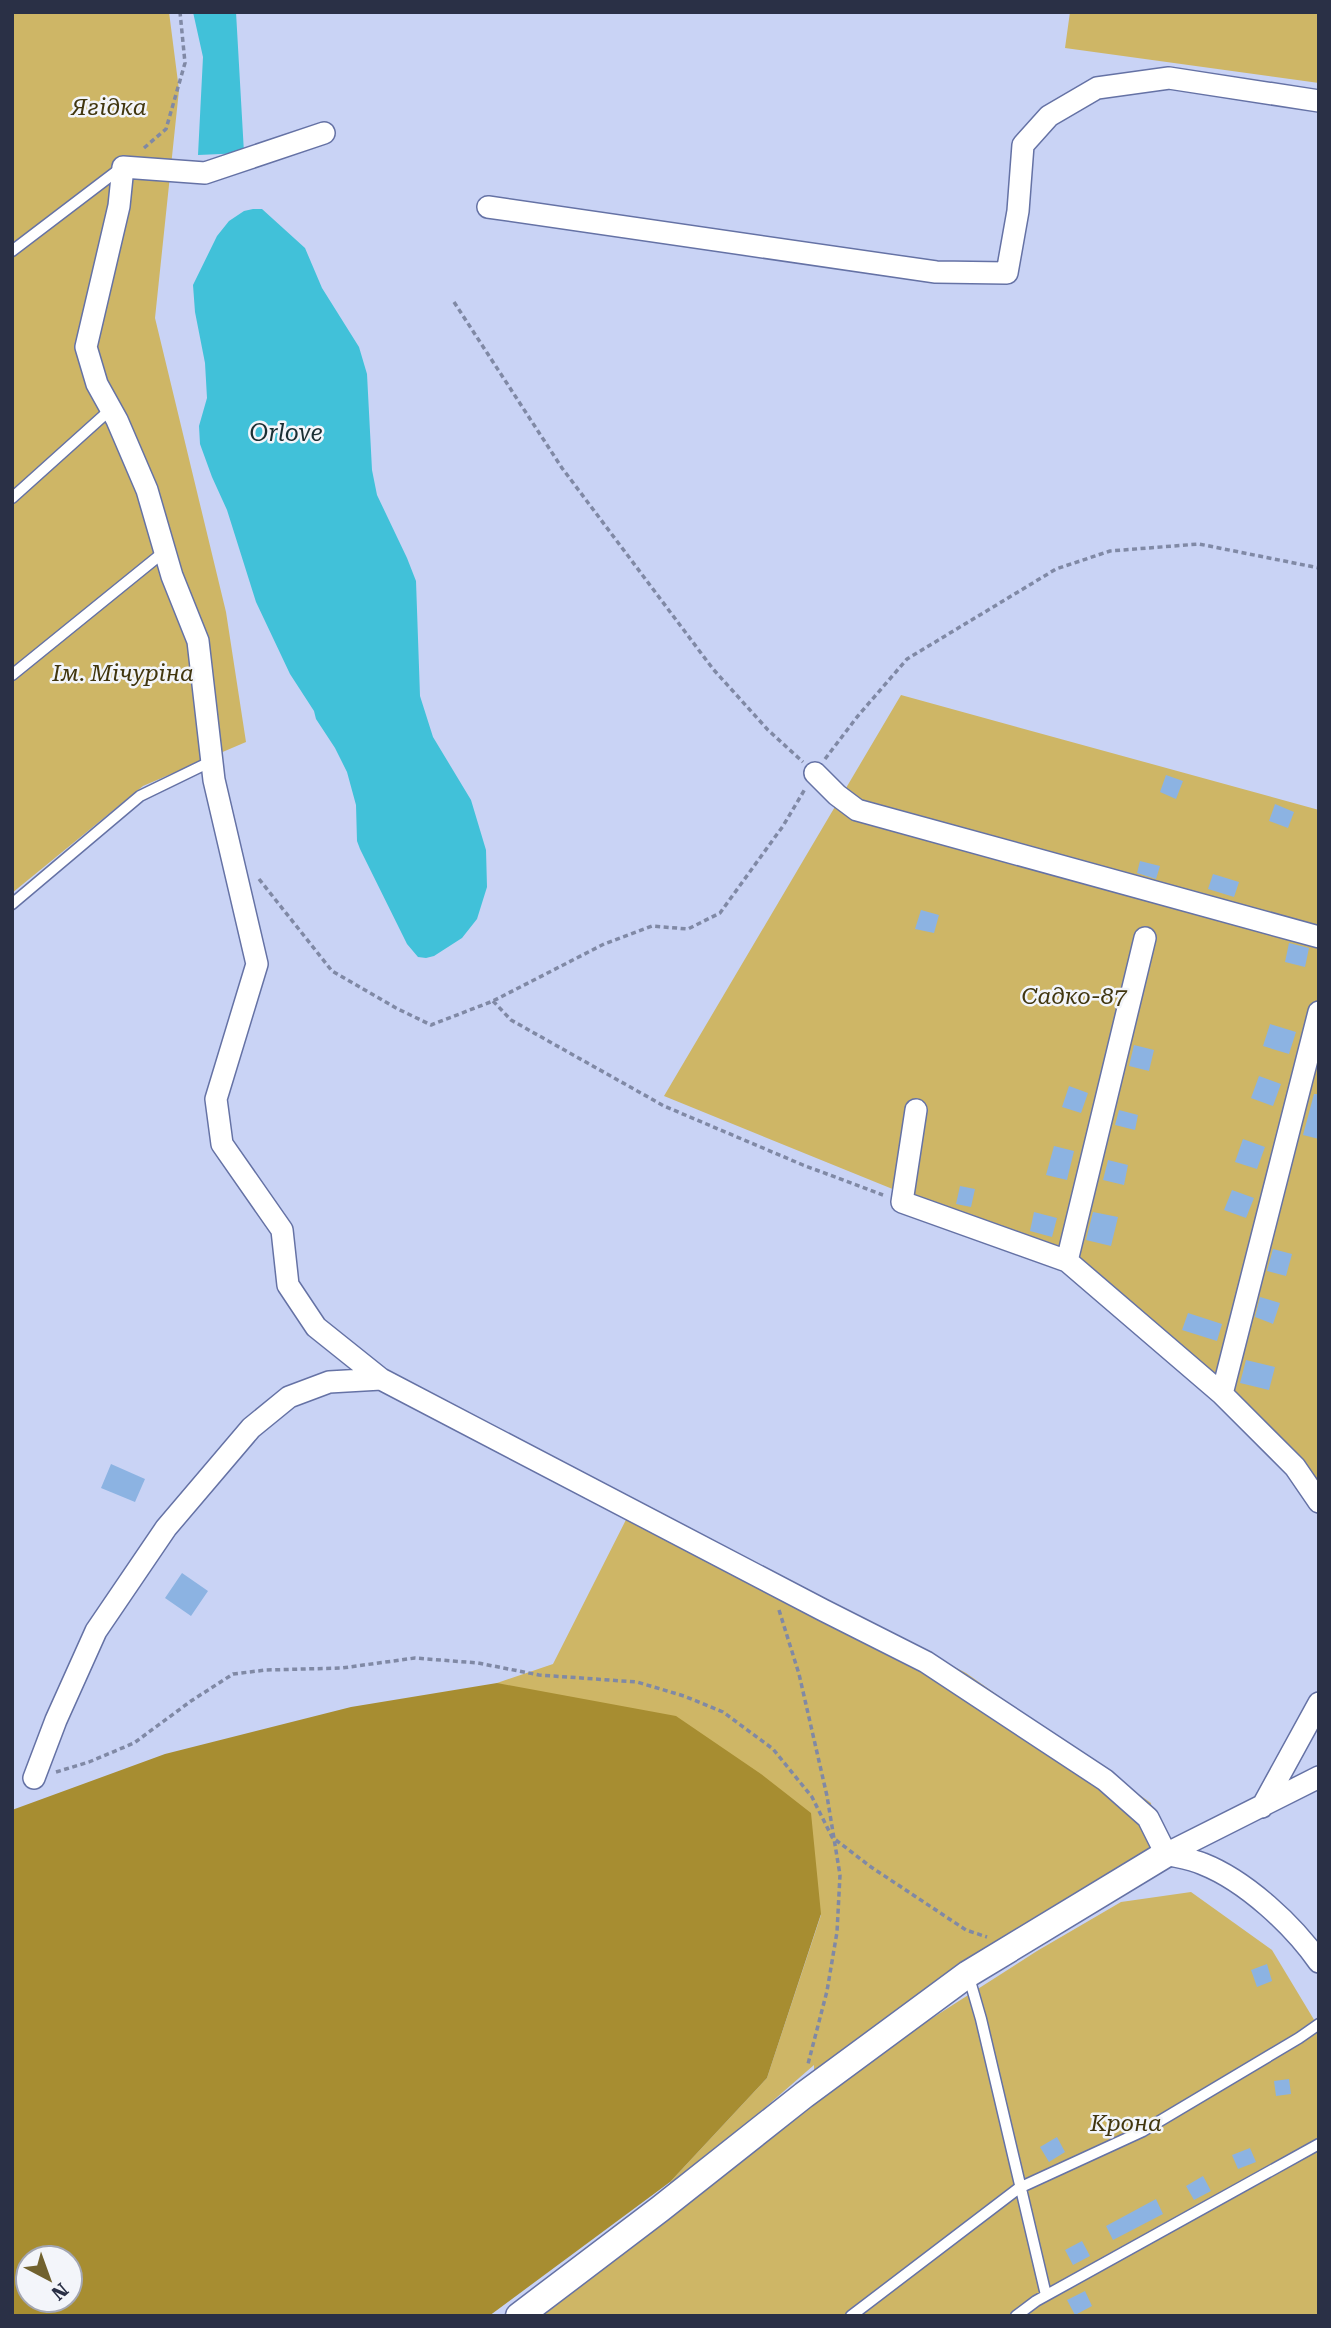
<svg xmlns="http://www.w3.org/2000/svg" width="1331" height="2328" font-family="'Roboto Serif',serif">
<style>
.green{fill:#ceb666}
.forest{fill:#a78d31;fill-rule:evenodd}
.water{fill:#41c1d9}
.building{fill:#8cb3e2}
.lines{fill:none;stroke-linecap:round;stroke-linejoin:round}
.service-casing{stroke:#6572a5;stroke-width:13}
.minor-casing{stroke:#6572a5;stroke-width:24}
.tertiary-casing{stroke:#6572a5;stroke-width:29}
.path{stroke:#8089a5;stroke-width:3.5;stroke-dasharray:5 3.5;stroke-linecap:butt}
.service{stroke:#fff;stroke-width:10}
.minor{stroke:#fff;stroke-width:21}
.tertiary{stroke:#fff;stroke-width:26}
.labels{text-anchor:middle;stroke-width:5;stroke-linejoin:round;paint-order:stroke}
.park-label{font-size:23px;font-style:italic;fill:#41360f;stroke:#f3f5fa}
.water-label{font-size:24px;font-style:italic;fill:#1a2f34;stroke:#f3f5fa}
</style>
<rect width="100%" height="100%" fill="#c9d3f5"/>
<path class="green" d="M12 12H169L179 90 155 318 226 612 246 742 143 786 12 893Z
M1070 12H1319V83L1065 48Z
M901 695 1319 810V1488L1075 1258 895 1190 664 1096Z
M636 1500 966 1673 1151 1803 1156 1851 814 2081V2065L669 2191 670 2182 767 2078 821 1915 497 1683 553 1664Z
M1191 1892 1272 1950 1319 2028V2316H539L898 2040 1037 1951 1121 1902Z"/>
<path class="forest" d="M497 1683 676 1716 761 1774 811 1813 821 1914 767 2078 670 2182 489 2316H12V1810L165 1754 351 1707ZM28 2258H70V2300H28Z"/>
<path class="water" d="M193 12H236L244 153 198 155 203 57Z
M253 209H262L305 248 322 288 359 347 367 374 372 470 377 495 407 558 416 581 420 696 433 737 471 800 486 850 487 887 477 919 462 938 434 956 426 958 418 957 407 944 360 849 357 841 356 805 347 772 335 748 316 719 314 711 290 674 256 602 227 510 212 477 200 444 199 426 207 398 205 363 195 312 193 285 217 236 229 221 244 211Z"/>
<path class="building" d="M1166 775 1183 781 1176 799 1160 792Z
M1275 804 1294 812 1288 828 1269 821Z
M1140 861 1160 866 1156 879 1137 873Z
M1213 874 1239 882 1234 897 1208 889Z
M921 910 939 915 934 933 915 929Z
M1289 943 1309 948 1305 967 1285 962Z
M1270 1024 1296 1032 1289 1054 1263 1046Z
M1134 1045 1154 1050 1149 1071 1129 1066Z
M1259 1076 1281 1084 1273 1106 1251 1098Z
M1069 1086 1088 1093 1081 1113 1062 1107Z
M1314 1094H1319V1139L1303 1135Z
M1119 1110 1138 1115 1135 1130 1115 1125Z
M1243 1139 1265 1147 1257 1169 1235 1162Z
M1054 1146 1074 1151 1067 1180 1046 1175Z
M1108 1160 1128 1165 1124 1185 1103 1180Z
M960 1186 975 1189 971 1207 956 1204Z
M1232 1190 1254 1198 1246 1218 1224 1210Z
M1034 1212 1057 1218 1052 1237 1030 1231Z
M1093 1212 1118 1217 1111 1246 1086 1240Z
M1273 1249 1292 1254 1286 1276 1267 1271Z
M1260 1297 1280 1303 1273 1324 1255 1317Z
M1188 1313 1222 1324 1217 1341 1182 1330Z
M1246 1360 1275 1367 1269 1390 1240 1383Z
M111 1464 145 1479 135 1502 101 1488Z
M182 1573 208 1591 191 1616 165 1598Z
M1267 1964 1272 1981 1257 1987 1251 1970Z
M1289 2079 1291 2094 1276 2096 1274 2081Z
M1057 2137 1065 2152 1049 2162 1040 2147Z
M1250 2148 1256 2162 1238 2169 1232 2155Z
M1203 2176 1211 2191 1194 2200 1186 2186Z
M1156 2199 1163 2214 1113 2240 1106 2226Z
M1082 2241 1090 2256 1073 2265 1065 2250Z
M1085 2291 1092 2306 1075 2315 1067 2300Z"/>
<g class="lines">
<g class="service-casing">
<path id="service" d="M12 251 121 168
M12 498 111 409
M12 675 165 551
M12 904 140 796 212 761
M968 1974 981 2019 1046 2295
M851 2316 1019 2188 1143 2131 1299 2038 1319 2024
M1016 2316 1036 2301 1319 2144"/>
</g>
<g class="minor-casing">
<path id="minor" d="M324 133 205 173 123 167 119 206 86 347 97 384 117 420 147 490 172 576 198 641 214 780 257 964 216 1099 222 1144 282 1230 288 1285 316 1327 381 1379 823 1610 926 1662 1105 1780 1148 1818 1166 1854
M488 207 936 272 1007 273 1018 211 1023 145 1049 116 1097 88 1169 78 1319 101
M815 773 837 795 857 810 1319 937
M1145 938 1067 1261 1222 1394
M1319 1012 1222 1394 1295 1467 1319 1502
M916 1110 902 1202 1067 1261
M34 1778 56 1720 96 1631 166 1528 251 1428 289 1397 329 1382 381 1379
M1262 1807 1319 1703
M1166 1854C1178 1857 1192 1859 1203 1864 1246 1881 1293 1925 1319 1962
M1166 1854 1319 1777"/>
</g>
<g class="tertiary-casing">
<path id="tertiary" d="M519 2316 660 2209 804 2095 968 1974 1166 1854"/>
</g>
<path class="path" d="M144 148 166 129 185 63 180 12
M454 302 562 468 713 669 768 730 803 762
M825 759 857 717 907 659 1056 569 1110 551 1199 544 1319 568
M259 879 332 971 396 1008 431 1025 493 1001 604 944 652 926 688 929 720 913 783 826 805 789
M493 1001 511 1020 664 1106 803 1165 883 1195
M779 1610 799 1674 827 1796 840 1875 837 1932 827 1991 808 2064
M56 1772 89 1762 134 1743 191 1701 233 1674 266 1670 342 1668 415 1658 478 1663 539 1675 637 1682 684 1696 723 1712 773 1749 812 1797 832 1837 871 1867 966 1930 987 1937"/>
<use href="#service" class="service"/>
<use href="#minor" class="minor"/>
<use href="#tertiary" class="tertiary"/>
</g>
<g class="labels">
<g class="park-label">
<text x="109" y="115">Ягідка</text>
<text x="123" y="681">Ім. Мічуріна</text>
<text x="1074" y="1004">Садко-87</text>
<text x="1126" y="2131">Крона</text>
</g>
<g class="water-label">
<text x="286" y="441">Orlove</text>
</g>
</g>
<rect width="1331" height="2328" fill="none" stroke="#2a3046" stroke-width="28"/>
<g transform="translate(49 2279) rotate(139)"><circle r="33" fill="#f3f5fa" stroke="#a3a6b2" stroke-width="2"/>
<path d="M0-5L12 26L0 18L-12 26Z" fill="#71622f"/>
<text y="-10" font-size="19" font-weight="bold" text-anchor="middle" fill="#2a3046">N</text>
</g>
</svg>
